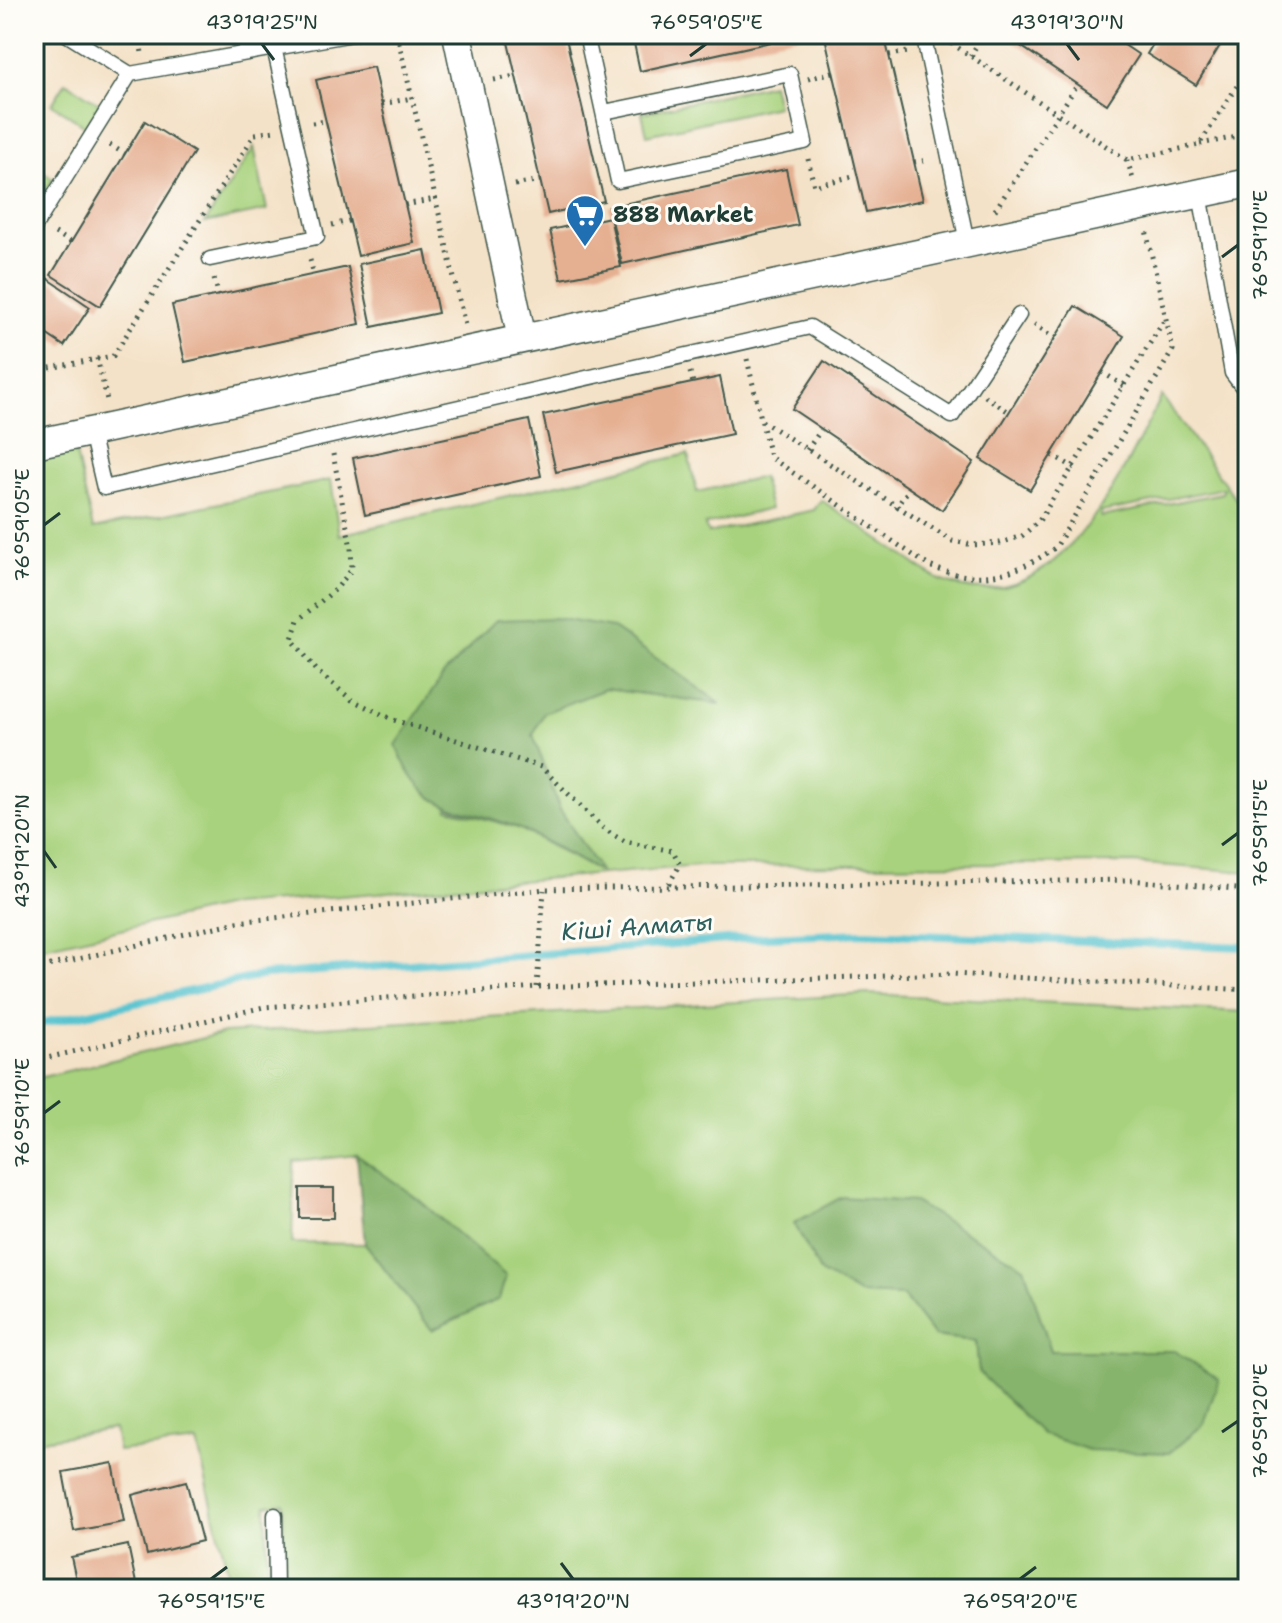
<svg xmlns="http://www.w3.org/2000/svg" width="1282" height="1623" font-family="'Shantell Sans',sans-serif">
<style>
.green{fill:#a8d27d;stroke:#648858;stroke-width:2;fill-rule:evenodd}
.forest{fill:#86b46c;stroke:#527850;stroke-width:2}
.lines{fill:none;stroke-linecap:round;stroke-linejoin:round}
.stream{stroke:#56c3cf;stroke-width:8}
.building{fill:#e5af91}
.lane-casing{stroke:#3f564a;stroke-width:17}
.street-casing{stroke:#3f564a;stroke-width:31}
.path{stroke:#3f564a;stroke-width:5;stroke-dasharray:2 6;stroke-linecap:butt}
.lane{stroke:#fff;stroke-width:14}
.street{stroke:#fff;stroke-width:28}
.ticks{fill:none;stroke:#1f3d34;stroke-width:3}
.labels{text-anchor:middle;stroke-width:6;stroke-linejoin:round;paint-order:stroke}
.poi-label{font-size:22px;font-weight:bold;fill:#1f3d34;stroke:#fdfcf7;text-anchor:start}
.water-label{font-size:24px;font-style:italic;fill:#2d5e5b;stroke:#fdfcf7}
.neatline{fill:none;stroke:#1f3d34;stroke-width:3}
.ticks-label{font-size:20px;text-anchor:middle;fill:#1f3d34}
</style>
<rect width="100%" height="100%" fill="#fdfcf7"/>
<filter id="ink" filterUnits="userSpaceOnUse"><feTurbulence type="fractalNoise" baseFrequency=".0125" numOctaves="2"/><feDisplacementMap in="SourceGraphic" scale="16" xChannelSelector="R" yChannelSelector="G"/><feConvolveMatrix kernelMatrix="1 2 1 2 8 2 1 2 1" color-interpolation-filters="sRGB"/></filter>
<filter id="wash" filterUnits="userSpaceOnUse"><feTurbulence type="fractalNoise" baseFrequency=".006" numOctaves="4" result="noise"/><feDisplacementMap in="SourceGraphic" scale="32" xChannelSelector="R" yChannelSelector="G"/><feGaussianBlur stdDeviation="1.8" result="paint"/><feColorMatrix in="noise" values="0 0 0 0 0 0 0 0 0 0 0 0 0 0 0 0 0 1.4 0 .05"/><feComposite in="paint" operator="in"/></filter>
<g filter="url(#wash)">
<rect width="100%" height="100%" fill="#f4e2c8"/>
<path class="green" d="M66 82 101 105 86 127 52 104Z
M772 84 777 106 647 135 642 113Z
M254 147 267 210 205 223Z
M34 167 53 179 40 201 34 197Z
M1162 396 1248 516V872L1132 863 699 866 233 905 34 949V486L43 457 75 449 93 529 331 480 339 535 688 454 697 492 762 477 770 509 705 525 708 533 814 510 821 500C848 518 875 537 902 555 915 563 929 576 943 581 1058 626 1121 473 1162 396ZM1224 488 1222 493 1101 517V512ZM613 628 719 703 605 689 544 712 532 735 559 808 599 872 519 828 448 809Z
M868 994 1248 1012V1319L1242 1356 1248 1362V1589H285L283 1503 266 1505 268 1589H232L197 1442 118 1451 114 1429 34 1441V1079L224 1033ZM357 1155 432 1330 365 1244 292 1243 294 1162ZM1024 1267 1051 1351H1173L979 1372 976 1341 934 1336 903 1296Z"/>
<path class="forest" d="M555 618 613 628 721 704 605 689 544 713 533 735 559 808 601 873C575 858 548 841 520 829 459 802 426 821 396 745L444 674 496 620Z
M357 1155 418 1199 506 1276 499 1299 432 1330 365 1244Z
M842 1197 914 1202 1024 1267 1051 1351H1174L1219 1379 1204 1424 1169 1453 1089 1450 1042 1434 979 1372 976 1341 934 1336 903 1296 859 1294 820 1272 794 1223Z"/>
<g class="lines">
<path class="stream" d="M34 1025 265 975 767 937 863 933 1248 947"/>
</g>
<g id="blocks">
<path class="building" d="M524 34H565L604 201 548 214 507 38Z
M632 34H803V35L640 71Z
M838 34H884L923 200 866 212 825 37Z
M1003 34H1108L1139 55 1107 104Z
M1159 34H1227L1196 85 1147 54Z
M373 67 414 243 358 256 316 80Z
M145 121 194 152 100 306 51 275Z
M786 169 798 225 622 264 609 207Z
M610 217 621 267 561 279 550 230Z
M425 250 438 313 372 327 359 264Z
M348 267 360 324 185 362 172 305Z
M44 276 90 307 64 346 34 326V290Z
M1075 306 1124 336 1030 490 980 459Z
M824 361 974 462 942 510 792 409Z
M720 377 732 434 556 472 543 415Z
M529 420 541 476 365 515 353 458Z
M300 1188H334V1218H300Z
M113 1463 124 1522 74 1531 63 1472Z
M186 1481 202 1541 147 1555 132 1495Z
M128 1545 137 1588 78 1589 71 1557Z"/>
</g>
</g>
<g filter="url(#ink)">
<use href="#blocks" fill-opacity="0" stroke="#3f564a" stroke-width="2"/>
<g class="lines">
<g class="lane-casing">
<path id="lane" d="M66 34 130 74 353 34
M586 34 618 181 805 142 790 74 604 112
M923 34 967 242
M1200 194 1232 373 1248 394
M34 228 130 74
M210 259 317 237 271 34
M91 432 104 488 810 327 952 416 1019 315
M275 1515 276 1589"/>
</g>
<g class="street-casing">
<path id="street" d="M457 34 522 339
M34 444 1248 183"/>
</g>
<path class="path" d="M139 34 142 53
M397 34 465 325
M1109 35V34
M945 39 1127 160 1199 145 1248 69
M889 55 908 52
M970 56 984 34
M808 79 833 72
M494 80 515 76
M382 104 412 98
M312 123 326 121
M1200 144 1248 135
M110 145 125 154
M808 159 814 186 857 175
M1127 160 1134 182
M914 162 929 160
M515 185 540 180
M405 205 435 199
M995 210 1078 84
M332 225 349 221
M55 233 71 242
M310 260 314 275
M214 279 219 296
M1034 324 1055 338
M97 358 107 400
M747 359 770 457 929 566C977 585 1014 577 1056 547L1173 350 1146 230
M34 371 113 356 255 134 275 131
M690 372 693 383
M1102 372 1124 386
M985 396 1009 412
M762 421 952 541 973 545 1000 543 1022 536 1039 521 1165 319
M807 450 821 430
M333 454 351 548 352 569 336 589 298 620 292 639 318 672 352 700 394 720 541 767 604 829 625 842 673 851 680 865 667 887
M1052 455 1075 468
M896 508 909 489
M34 969 237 922 545 889 1129 880 1248 890
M537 987 544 890
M34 1061 264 1007 537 987 952 974 1248 990"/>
<use href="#lane" class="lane"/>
<use href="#street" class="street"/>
</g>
</g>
<path class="ticks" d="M262 44 274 60M1067 44 1079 60M690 56 706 44M1222 257 1238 245M44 525 60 513M1222 845 1238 833M44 851 56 868M44 1113 60 1101M1222 1432 1238 1421M561 1563 573 1579M211 1579 227 1567M1020 1579 1036 1567"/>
<defs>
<g id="supermarket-pin" transform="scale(2)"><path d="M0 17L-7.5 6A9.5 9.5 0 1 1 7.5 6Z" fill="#1f6fb2" stroke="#fdfcf7"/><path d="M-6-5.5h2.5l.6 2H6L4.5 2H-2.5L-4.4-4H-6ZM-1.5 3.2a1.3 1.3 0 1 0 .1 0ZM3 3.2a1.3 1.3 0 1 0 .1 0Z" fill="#fff"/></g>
</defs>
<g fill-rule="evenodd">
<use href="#supermarket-pin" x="585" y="214"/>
</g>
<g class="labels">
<g class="poi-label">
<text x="613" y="222">888 Market</text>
</g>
<g class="water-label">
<text transform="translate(637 927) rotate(-4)" y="8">Кіші Алматы</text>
</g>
</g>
<rect width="1282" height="1623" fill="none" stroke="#fdfcf7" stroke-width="88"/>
<rect x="44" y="44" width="1194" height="1535" class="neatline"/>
<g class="ticks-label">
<text x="262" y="29">43°19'25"N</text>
<text x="706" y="29">76°59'05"E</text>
<text x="1067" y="29">43°19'30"N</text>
<text transform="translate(1260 245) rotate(-90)" y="7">76°59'10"E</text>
<text transform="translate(22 525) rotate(-90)" y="7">76°59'05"E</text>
<text transform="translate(1260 833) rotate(-90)" y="7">76°59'15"E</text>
<text transform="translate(22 851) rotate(-90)" y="7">43°19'20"N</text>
<text transform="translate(22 1113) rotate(-90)" y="7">76°59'10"E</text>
<text transform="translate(1260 1421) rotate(-90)" y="7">76°59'20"E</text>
<text x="211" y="1608">76°59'15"E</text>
<text x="573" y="1608">43°19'20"N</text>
<text x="1020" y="1608">76°59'20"E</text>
</g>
</svg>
